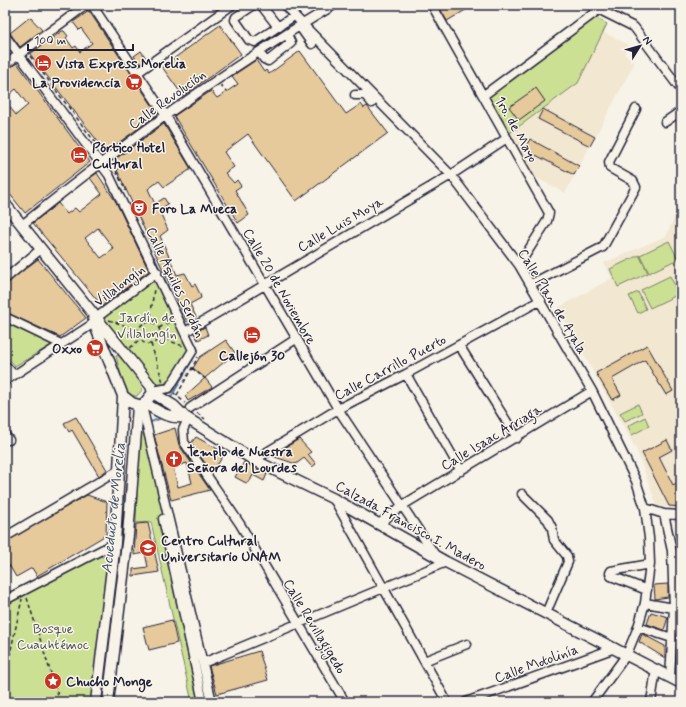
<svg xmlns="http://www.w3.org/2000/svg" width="686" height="707" font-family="Mynerve,sans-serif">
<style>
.built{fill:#f2e7d1}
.green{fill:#cce094;stroke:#778168}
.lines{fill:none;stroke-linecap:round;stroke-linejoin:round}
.stream{stroke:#6282a4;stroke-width:2}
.building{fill:#e7ca9b;stroke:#22223b;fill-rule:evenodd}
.minor-casing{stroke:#22223b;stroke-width:11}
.major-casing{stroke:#22223b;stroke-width:13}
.path{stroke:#22223b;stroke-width:1.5;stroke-dasharray:4 3;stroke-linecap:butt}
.minor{stroke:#f7f3e8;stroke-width:8}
.major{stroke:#f7f3e8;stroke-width:10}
.labels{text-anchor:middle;stroke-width:3;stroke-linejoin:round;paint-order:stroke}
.poi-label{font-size:14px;font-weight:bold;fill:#22223b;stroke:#f7f3e8;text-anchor:start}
.street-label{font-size:14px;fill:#22223b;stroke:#f7f3e8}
.park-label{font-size:14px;fill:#4c5251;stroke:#f7f3e8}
.water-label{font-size:15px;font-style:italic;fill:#425270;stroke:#f7f3e8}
</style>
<rect width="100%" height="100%" fill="#f7f3e8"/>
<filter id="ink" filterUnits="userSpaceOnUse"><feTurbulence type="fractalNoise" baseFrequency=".025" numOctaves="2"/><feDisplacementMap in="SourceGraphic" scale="8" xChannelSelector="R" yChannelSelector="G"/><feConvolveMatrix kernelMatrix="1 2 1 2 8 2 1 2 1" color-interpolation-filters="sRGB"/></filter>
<g filter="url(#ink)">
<path class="built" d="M603 32 629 45 624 54 635 62 565 193 535 177 510 133 578 83Z
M681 204V508L657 506 636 449 558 308 612 278 604 263 666 236Z"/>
<path class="green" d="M595 17 607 24 578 83 510 133 488 96Z
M669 241 678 259 649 273 640 255Z
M639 255 648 273 618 287 610 269Z
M670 276 679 294 650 308 641 290Z
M150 282 159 283 191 348 168 381 164 384H157L103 318Z
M638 292 646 309 638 313 629 296Z
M5 322 53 344 15 366 5 354Z
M118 355 141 381 142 390 137 396H132L125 391 116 356Z
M638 404 642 413 625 421 620 413Z
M645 417 649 426 632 435 628 426Z
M141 430 146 431 210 702H192L151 522 136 523 139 433Z
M98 556 110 558 92 702H5V605Z"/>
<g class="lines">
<path class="stream" d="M154 257 188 329
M170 399 198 350 189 333
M148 423 159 419 161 415
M103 702 128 475"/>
</g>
<path class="building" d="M438 5H474L447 21Z
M89 11 158 114 106 152 30 54 62 31H64L68 36 66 38 73 48 76 46 80 52 92 43 81 28 79 30 73 22Z
M30 17 42 30 20 47 10 33Z
M220 25 241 54 183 96 162 67Z
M141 51 147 59 140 64 134 56Z
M300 51 346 114 361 104 364 108 367 106 388 133 296 201 248 134 224 152 234 167 225 173 234 183 237 180 241 186 235 190 249 215 238 223 174 116 211 91 217 98 222 95 238 84 232 76 256 60 264 72 266 70 269 74Z
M17 63 90 162 25 213 5 188V101L16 115 28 105 16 89 5 98V70Z
M536 88 545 101 519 120 509 107Z
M543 109 595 137 590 146 538 119Z
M164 124 191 169 164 187 159 181 148 189 155 204 164 198 168 204 159 210 168 230 160 236 173 266 177 275 185 273 192 286 195 284 200 294 201 298 190 304 196 317 187 322 117 170 120 168 114 160Z
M530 139 579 166 574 175 524 149Z
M97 173 116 202 149 271 102 306 33 223 58 203 67 214 75 208 79 212 102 194 90 178ZM98 228 114 249 101 258 85 238Z
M38 259 86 318 60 337 5 312V284Z
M205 327 208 335 198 340 194 333Z
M226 340 235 353 205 378 212 387 188 401 185 396 205 378 193 368 200 357Z
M647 345 673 391 666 395 645 360 612 379 621 395 612 400 596 373Z
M76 417 107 470 99 476 72 430 69 432 64 423Z
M175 428 179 445 210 490 171 500 154 435ZM187 463 192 483 178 487 173 467Z
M196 437 225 453 212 473 191 443Z
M299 439 311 452 308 454 316 464 312 467 304 458 296 464 272 456Z
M667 440 672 450 659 457 673 485 681 481V507L669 506 642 453Z
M244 462 267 474 264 481 253 475 250 481 246 483 235 477Z
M87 495 107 502 106 535 37 576 32 568 16 577 9 565 7 566 5 562V542Z
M148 523 159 572 133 576V569L148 567 145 553 134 555 136 524Z
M668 584V597L655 599 654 585Z
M651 612 668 617 664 630 647 624Z
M172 620 177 643 149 650 143 627Z
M642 634 665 646V658L639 642Z
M259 651 268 680 217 694 209 666Z"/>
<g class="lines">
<g class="minor-casing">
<path id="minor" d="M92 5 166 116 338 409 435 555
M254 5 236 17 235 20 249 40 255 42 294 16
M261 5 278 27
M284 5 451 175 519 265 592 391 636 481 645 508 649 538 650 564 645 603 638 627 627 654 592 702
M432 5 549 213 547 221 519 265
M600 10 634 27 681 90
M300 27 312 44
M5 36 109 175 193 350 169 388 153 391
M259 52 264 59 268 61 291 43 287 34
M5 65 86 5
M137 73 232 5
M355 95H365L372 103
M484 95 605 5
M665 122 681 111
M22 225C121 145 225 70 334 5
M5 279 41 249
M531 284 603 247 636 187 633 181 610 168 609 162 636 109
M5 317 61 344
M185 332 451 175 507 138
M459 345 517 438
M5 365 13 374
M406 374 461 471
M5 381 94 323 100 315 157 272
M142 406 212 702
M190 408 296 339
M188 419 183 430 184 442 240 524 345 702
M5 435 9 440
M254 460 338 409 406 374 541 300
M522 494 548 520 552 528 554 540 567 556 568 562 546 613
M334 499 447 702
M645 508 664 514 681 515
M664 514 672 551 674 608 670 677
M163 519 203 702
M379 524 403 505 592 391
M5 537 119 470
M647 590 611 576 610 573 611 571 650 564
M5 600 115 543
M645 603 674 608
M638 627 672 638
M424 661 467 644
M203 663 446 562
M466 702 615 648
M651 702 656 669"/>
</g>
<g class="major-casing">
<path id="major" d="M5 204 151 386 153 393 142 406 132 403 123 396 94 323 93 314
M153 393 174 406 185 417 254 460 334 499 446 562 681 683
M146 404C159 412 169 419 185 417
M96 702 115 543 123 396
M108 702 128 535 138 406"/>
</g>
<path class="path" d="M30 56 104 154
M221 85 226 92
M116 171 126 191
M109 320 138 330
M138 333a11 11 0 1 1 22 0a11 11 0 1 1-22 0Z
M150 322 154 288
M159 328 171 321
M159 337 183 346
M151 344 163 382
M130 348 139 340
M192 368 204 378
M174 393 185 403
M177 395 198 357
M197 413 205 419
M27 598 60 702
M5 677 22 599"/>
<use href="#minor" class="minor"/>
<use href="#major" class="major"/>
</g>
</g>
<defs>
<g id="hotel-disc" transform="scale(0.9)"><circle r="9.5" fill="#c8321e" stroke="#f7f3e8"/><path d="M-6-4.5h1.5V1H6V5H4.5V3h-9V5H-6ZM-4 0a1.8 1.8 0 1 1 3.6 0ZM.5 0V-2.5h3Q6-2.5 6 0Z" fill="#fff"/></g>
<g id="supermarket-disc" transform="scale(0.9)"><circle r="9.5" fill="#c8321e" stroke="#f7f3e8"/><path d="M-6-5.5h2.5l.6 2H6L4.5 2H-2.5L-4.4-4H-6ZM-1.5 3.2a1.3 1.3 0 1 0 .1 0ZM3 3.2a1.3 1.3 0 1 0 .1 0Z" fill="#fff"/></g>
<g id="theatre-disc" transform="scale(0.9)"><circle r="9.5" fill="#c8321e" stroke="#f7f3e8"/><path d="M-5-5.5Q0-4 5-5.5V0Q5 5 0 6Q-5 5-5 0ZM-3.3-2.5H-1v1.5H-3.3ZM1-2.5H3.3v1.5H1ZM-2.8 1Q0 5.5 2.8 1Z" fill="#fff"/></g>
<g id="church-disc" transform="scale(0.9)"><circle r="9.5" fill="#c8321e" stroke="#f7f3e8"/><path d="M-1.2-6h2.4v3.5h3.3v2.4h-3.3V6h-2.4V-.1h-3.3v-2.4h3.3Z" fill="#fff"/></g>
<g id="university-disc" transform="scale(0.9)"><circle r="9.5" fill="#c8321e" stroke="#f7f3e8"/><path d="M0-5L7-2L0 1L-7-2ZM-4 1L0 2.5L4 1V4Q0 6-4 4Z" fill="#fff"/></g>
<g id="sight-disc" transform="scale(0.9)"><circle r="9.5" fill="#c8321e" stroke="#f7f3e8"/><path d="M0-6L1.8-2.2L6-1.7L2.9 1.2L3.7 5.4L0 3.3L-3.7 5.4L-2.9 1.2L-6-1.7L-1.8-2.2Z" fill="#fff"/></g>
</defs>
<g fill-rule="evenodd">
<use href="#hotel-disc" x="43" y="63"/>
<use href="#supermarket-disc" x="134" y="82"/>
<use href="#hotel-disc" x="79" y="155"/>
<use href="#theatre-disc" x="139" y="208"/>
<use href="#hotel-disc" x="252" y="335"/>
<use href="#supermarket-disc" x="95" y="348"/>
<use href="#church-disc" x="174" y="459"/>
<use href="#university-disc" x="148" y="548"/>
<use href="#sight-disc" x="53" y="681"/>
</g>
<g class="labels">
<g class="poi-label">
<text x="56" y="68">Vista Express Morelia</text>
<text x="121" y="87" text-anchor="end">La Providencia</text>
<text x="92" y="152">Pórtico Hotel<tspan x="92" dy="16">Cultural</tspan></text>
<text x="152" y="213">Foro La Mueca</text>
<text x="82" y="353" text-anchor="end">Oxxo</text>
<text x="252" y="360" text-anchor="middle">Callejón 30</text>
<text x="187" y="456">Templo de Nuestra<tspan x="187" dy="16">Señora del Lourdes</tspan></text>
<text x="161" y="545">Centro Cultural<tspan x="161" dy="16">Universitario UNAM</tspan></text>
<text x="66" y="686">Chucho Monge</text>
</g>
<g class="street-label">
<text transform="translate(167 99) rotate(-36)" y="5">Calle Revolución</text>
<text transform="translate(517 129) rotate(61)" y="5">1ro. de Mayo</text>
<text transform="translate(340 224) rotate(-30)" y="5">Calle Luis Moya</text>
<text transform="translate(176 282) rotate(65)" y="5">Calle Aquiles Serdán</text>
<text transform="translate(119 285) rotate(-37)" y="5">Villalongín</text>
<text transform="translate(280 286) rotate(60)" y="5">Calle 20 de Noviembre</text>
<text transform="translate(553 301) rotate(59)" y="5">Calle Plan de Ayala</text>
<text transform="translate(390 367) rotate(-28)" y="5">Calle Carrillo Puerto</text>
<text transform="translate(491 437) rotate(-31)" y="5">Calle Isaac Arriaga</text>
<text transform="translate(411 525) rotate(29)" y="5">Calzada Francisco I. Madero</text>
<text transform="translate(315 626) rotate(59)" y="5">Calle Revillagigedo</text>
<text transform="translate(536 663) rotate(-20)" y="5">Calle Motolinía</text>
</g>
<g class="park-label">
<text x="147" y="322">Jardín de<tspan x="147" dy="16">Villalongín</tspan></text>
<text x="53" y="633">Bosque<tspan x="53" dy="16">Cuauhtémoc</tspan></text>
</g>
<g class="water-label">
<text transform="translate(113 508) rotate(-84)" y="5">Acueducto de Morelia</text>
</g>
</g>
<rect width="686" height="707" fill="none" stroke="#f7f3e8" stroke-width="20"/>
<rect x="10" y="10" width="666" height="687" fill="none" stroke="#22223b" stroke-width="1.5" filter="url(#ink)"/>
<g transform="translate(640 46) rotate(53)" stroke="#f7f3e8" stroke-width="3" paint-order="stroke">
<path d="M0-3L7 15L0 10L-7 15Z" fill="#22223b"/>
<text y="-6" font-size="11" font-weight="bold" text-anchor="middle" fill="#22223b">N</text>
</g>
<path d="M28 44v6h105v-6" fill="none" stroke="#22223b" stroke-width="2"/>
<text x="34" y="44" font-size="12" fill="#22223b" stroke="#f7f3e8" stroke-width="3" paint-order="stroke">100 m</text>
</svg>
